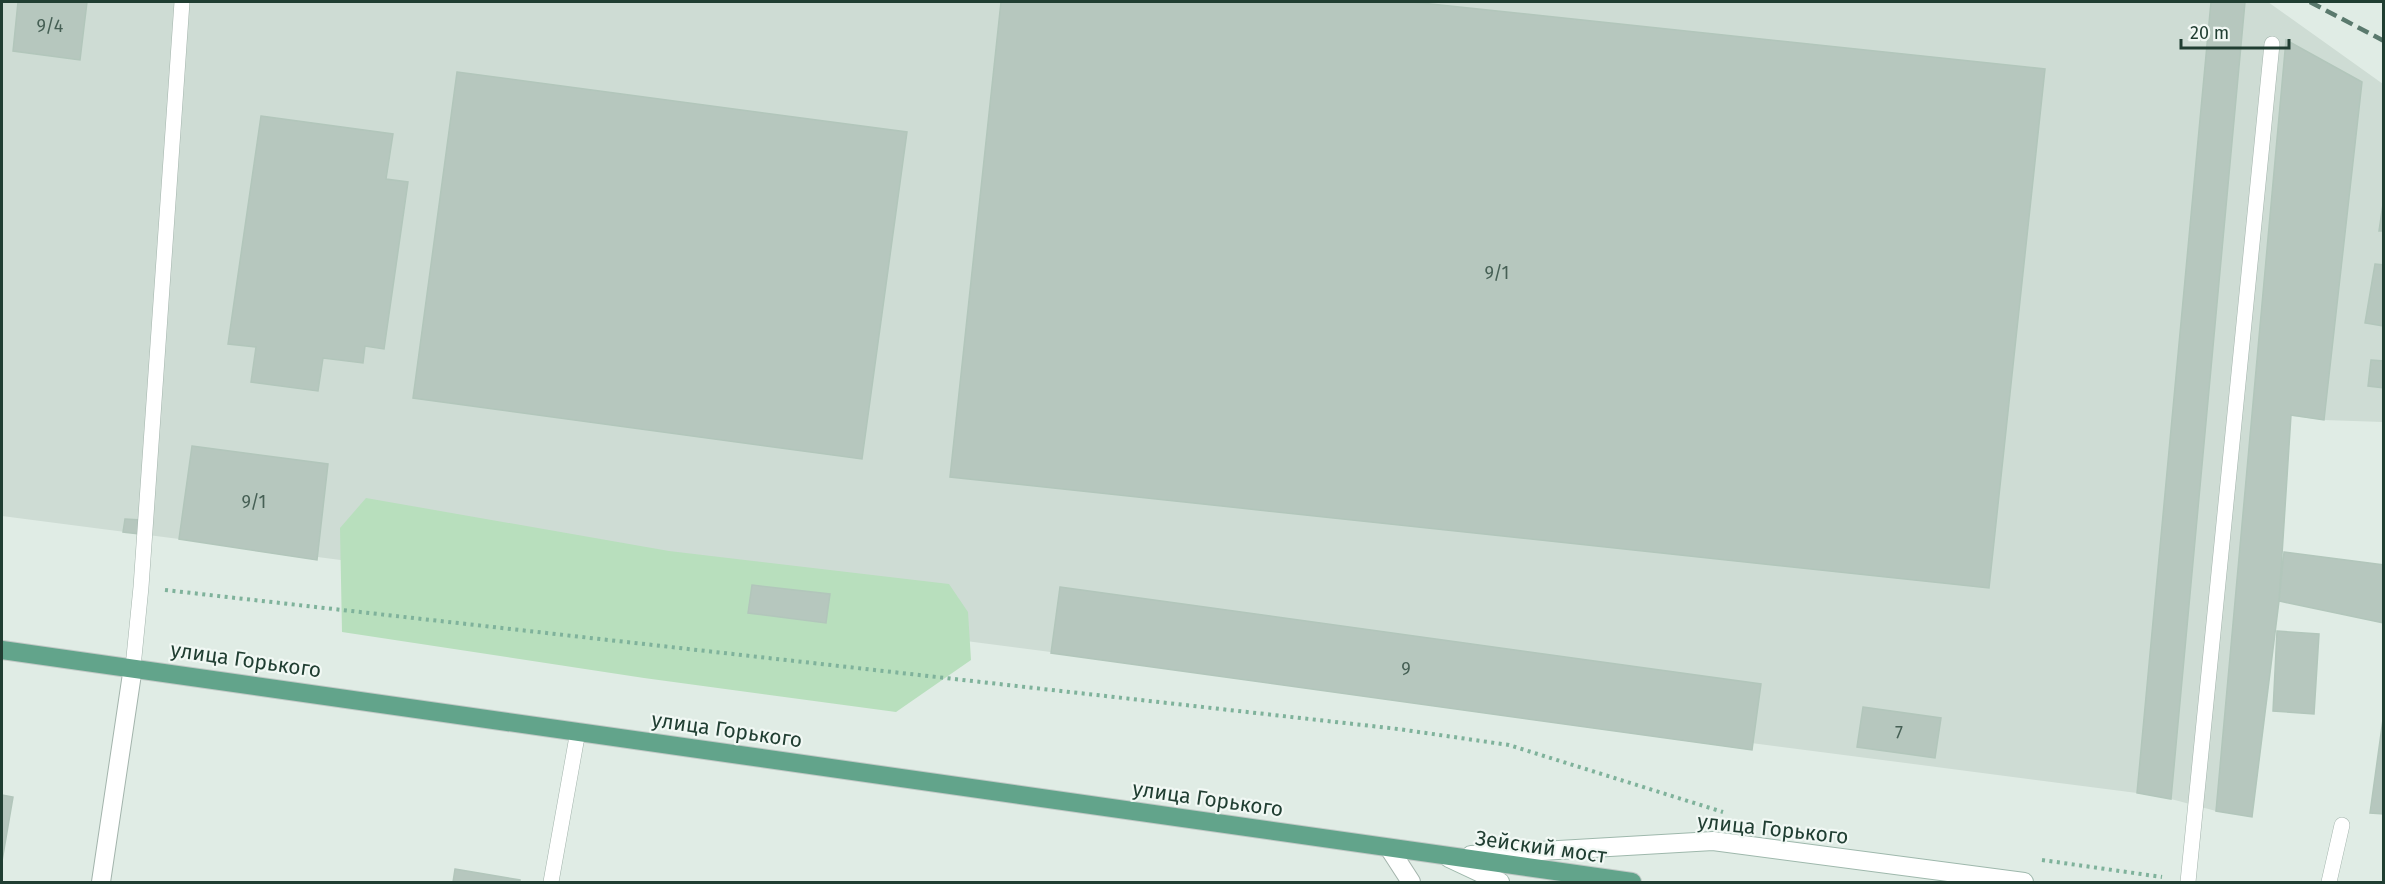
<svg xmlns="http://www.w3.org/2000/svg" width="2385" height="884" font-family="'Fira Sans',sans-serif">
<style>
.built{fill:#cedcd4}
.green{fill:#b8dfbd}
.building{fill:#b6c7be;stroke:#b2c6bb;stroke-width:1.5}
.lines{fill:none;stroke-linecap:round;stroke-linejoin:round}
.service-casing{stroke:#a3b4ac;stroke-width:16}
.minor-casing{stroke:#a3b4ac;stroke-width:20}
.tertiary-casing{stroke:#a3b4ac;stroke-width:20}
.secondary-casing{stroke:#9eb8ac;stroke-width:20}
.primary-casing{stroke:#c1c9c6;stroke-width:20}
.path{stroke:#7fb29b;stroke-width:4;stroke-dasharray:3 4.5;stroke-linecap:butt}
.service{stroke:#fff;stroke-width:15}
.minor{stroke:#fff;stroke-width:18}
.tertiary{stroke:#fff;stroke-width:18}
.secondary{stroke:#fff;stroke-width:18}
.primary{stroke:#62a48b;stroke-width:18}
.rail{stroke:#5a796d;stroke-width:4.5;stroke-dasharray:12 6;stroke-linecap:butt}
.labels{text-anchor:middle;stroke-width:4.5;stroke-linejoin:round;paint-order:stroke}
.number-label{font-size:18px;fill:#466055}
.street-label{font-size:21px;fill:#203e32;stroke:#f1f8f4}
</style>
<rect width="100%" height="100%" fill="#e0ece5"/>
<path class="built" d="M2 2H2268L2383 84V422L2324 420 2291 416 2279 601 2252 817 2216 811 2171 799 2137 793 2 516Z"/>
<path class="green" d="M366 498 669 551 949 584 968 612 971 660 896 712 644 678 342 632 340 528Z"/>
<path class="building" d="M18 2H87L80 60 13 51Z
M1001 2H1412L2045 69 1989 588 950 477Z
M2211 2H2245L2171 799 2137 793Z
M2286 40 2362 82 2324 420 2291 415 2279 601 2252 817 2216 811Z
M457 72 907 132 862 459 413 398Z
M261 116 393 134 386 179 408 182 384 349 365 346 363 363 323 358 318 391 251 382 256 347 228 344Z
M2384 197V231H2379Z
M2375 264 2384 265V326L2365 323Z
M2371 360 2384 361V388L2368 386Z
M192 446 328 464 317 560 179 539Z
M125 519 141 520 139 534 123 532Z
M2284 552 2384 565V623L2279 601Z
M752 585 830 594 826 623 748 613Z
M1060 587 1761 684 1752 750 1051 653Z
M2277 631 2319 634 2314 714 2273 711Z
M1863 707 1941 718 1935 758 1857 747Z
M2384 712V814L2370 813Z
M2 795 13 797 2 861Z
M455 869 520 880V882H453Z"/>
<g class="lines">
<g class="service-casing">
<path id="service" d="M133 667 141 587 182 2
M551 882 578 731
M2188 882 2272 44
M2329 882 2342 825"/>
</g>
<g class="minor-casing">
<path id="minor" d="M101 882 133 667"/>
</g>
<g class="tertiary-casing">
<path id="tertiary" d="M1389 848 1411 882"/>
</g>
<g class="secondary-casing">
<path id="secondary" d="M1471 855 1713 841 2024 882
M1449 858 1500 882"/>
</g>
<g class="primary-casing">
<path id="primary" d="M2 650 1632 882"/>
</g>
<path class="path" d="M165 590 1398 729 1509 745 1723 812
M2042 860 2162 877"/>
<use href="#service" class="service"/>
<use href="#minor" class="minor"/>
<use href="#tertiary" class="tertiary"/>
<use href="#secondary" class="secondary"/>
<use href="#primary" class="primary"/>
<path class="rail" d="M2310 2 2384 41"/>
</g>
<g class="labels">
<g class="number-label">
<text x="50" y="32">9/4</text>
<text x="1497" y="279">9/1</text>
<text x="254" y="508">9/1</text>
<text x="1406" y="675">9</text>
<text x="1899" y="739">7</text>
</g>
<g class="street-label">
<text transform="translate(246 660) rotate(8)" y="7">улица Горького</text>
<text transform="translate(727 730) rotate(8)" y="7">улица Горького</text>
<text transform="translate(1208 799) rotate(8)" y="7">улица Горького</text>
<text transform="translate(1773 829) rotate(6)" y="7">улица Горького</text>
<text transform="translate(1541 847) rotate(8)" y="7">Зейский мост</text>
</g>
</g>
<rect width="2385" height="884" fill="none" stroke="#203e32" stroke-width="6"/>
<path d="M2181 39v9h108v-9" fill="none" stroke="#203e32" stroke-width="3"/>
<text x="2190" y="39" font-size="18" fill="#203e32" stroke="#f1f8f4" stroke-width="4.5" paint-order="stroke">20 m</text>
</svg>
